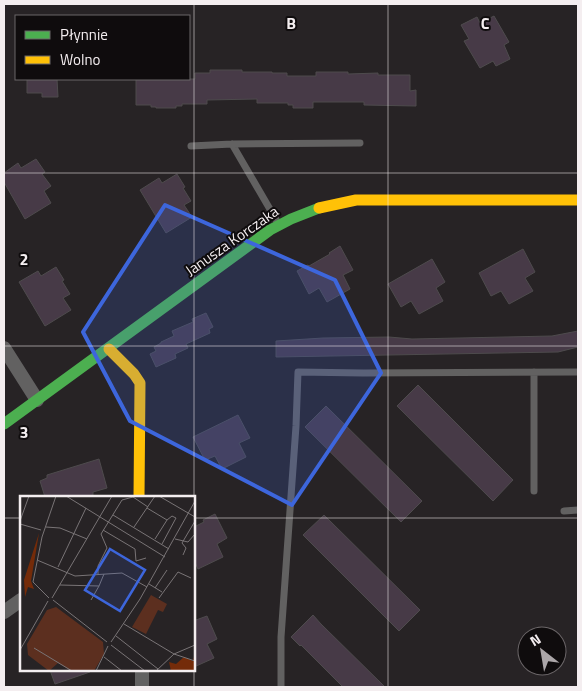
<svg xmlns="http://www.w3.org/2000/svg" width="582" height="691" font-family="'Titillium Web',sans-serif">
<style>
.building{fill:#473a47;stroke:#4e4b4d}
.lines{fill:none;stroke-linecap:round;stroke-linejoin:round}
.lane{stroke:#626161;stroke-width:7}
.street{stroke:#626161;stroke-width:14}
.fast{stroke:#4caf50;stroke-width:11}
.slow{stroke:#ffc107;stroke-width:11}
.marked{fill:#3d66dc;fill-opacity:0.2;stroke:#3d66dc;stroke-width:4;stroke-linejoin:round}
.grid{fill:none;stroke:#f4eef0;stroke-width:1;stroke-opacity:0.55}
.labels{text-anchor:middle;stroke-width:4;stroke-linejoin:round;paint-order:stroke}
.street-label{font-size:15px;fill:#f4eef0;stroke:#0f0c0d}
.inset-road{fill:none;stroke:#797476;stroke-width:1}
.view{fill:#3d66dc;fill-opacity:0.15;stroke:#3d66dc;stroke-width:2.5}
.inset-edge{fill:none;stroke:#f4eef0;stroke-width:2.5}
.grid-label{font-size:16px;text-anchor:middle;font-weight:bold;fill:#f4eef0;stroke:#0f0c0d;stroke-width:4;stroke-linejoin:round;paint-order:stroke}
</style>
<rect width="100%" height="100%" fill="#272325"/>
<path class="building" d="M494 16 509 42 504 45 510 59 496 66 493 61 480 68 464 41 469 39 461 25 477 17 480 23Z
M210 70H242V72H272V73H287V76H316V72H348V74L378 73V75H410V91L416 90V106L364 105V102H313V108H293V105H288V103H257V99L207 100V104H182V106H176V108H156V107H151V105H136V79H195V73H210Z
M27 79H57L58 97H42V93H27Z
M36 159 45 172 42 174 51 186 44 191 51 203 25 219 4 182V173L18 163 21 168Z
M177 174 185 187 183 188 191 201 184 205 192 217 166 233 140 190 159 178 162 183Z
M340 246 353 270 343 275 350 289 327 302 319 288 309 294 297 271 308 265 309 266 330 254 329 253Z
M523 249 535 272 525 278 533 291 509 304 501 291 491 296 479 273Z
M432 259 445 282 436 288 443 301 419 314 411 301 401 307 388 284Z
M56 267 64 280 62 281 70 294 63 298 71 310 45 326 19 282 38 271 41 276Z
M206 313 213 327 209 329 210 333 186 344 188 348 175 354 176 358 156 367 150 354 156 351 154 347 161 343V342L174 336 172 331 193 322 192 319Z
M578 331V347L558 352 276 357V341L323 338 389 337 412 339 552 336Z
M418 385 513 480 493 501 397 406Z
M326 406 422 501 401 522 305 427Z
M238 415 250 438 239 443 246 457 222 469 215 456 205 460 193 437Z
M99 459 107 488 93 492V495L85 497H45L40 481 47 478V475Z
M215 514 227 538 217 544 223 557 198 569 194 560V527L204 522 203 520Z
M324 515 420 610 399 631 303 535Z
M194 615 196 620 207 616 217 639 207 644 214 658 194 667Z
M313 615 321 624 385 687H343L301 645 300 646 291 637Z
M50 670H90V672L55 684Z"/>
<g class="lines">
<path class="lane" d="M232 144 278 223
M191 146 232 144 360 143
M534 372V491
M564 511 578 510
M281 687V637L296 426 298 372 363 373 578 372"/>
<path class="street" d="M4 348 37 400
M4 612 21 600
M142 670V687"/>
<path class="fast" d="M4 424 270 230 291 219 319 208"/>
<path class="slow" d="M319 208 356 200H578
M109 349 134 374 140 383 139 497"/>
</g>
<path class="marked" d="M165 205 335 280 381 373 292 505 130 421 83 332Z"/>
<path class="grid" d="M194 4V687M388 4V687M4 173H578M4 346H578M4 518H21M194 518H578"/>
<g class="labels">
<g class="street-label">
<text transform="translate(232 241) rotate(-35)" y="5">Janusza Korczaka</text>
</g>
</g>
<g transform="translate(20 496)">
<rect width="175" height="175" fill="#272325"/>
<path d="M131 99 147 108 143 116 138 114 126 138 112 131ZM36 111 83 146 84 158 74 175H51L38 167 29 175 8 159 7 148 27 114Z" fill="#5c2f1f"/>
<path d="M19 37 11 85 14 93 8 91 5 101 4 84ZM175 157V175H151L149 166 156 168 164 161 173 165Z" fill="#742b09"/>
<path class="inset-road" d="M46 0 145 61M139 0 175 21M127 12 147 24M93 19 149 53M0 25 9 0M0 28 21 34M26 31 40 32 67 43M114 31 135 0M83 34 115 53 116 65 126 62M135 43 147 24 152 20 156 22 142 48M155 43 168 46 175 38M163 59 166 52 162 47 175 25M17 64 55 80 102 77 127 91M38 71 66 12M78 78V70L87 52 81 38 102 4 113 1 128 11M129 88 142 96M40 89 79 90 84 78M135 92 147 74M29 102 13 86 22 41 36 0M32 102 92 0M139 102 158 76 171 82M33 104 87 146M71 104 79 90M104 128 154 158 175 165M96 140 138 173M91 146 120 103 175 5M91 149 125 175M14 152 52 175M0 154 28 105M84 161 102 175M76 175 88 150M136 175 154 158 175 149"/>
<path class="view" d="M90 53 125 74 100 115 65 94Z"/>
<rect width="175" height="175" class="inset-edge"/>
</g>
<g class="grid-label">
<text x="291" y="29">B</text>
<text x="485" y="29">C</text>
<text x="24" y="265">2</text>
<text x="24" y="438">3</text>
</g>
<rect width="582" height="691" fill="none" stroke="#f4eef0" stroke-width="10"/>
<rect x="15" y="15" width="175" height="65" fill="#0f0c0d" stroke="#6b6668"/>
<rect x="25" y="31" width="25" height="8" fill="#4caf50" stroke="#6b6668"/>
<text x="60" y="40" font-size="15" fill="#f4eef0">Płynnie</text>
<rect x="25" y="56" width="25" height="8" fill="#ffc107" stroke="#6b6668"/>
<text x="60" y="65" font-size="15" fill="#f4eef0">Wolno</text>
<g transform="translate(542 651) rotate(329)"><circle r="24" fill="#0f0c0d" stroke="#6b6668"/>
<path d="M0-4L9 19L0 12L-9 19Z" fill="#aca7a9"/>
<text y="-8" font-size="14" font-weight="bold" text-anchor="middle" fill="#f4eef0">N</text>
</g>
</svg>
